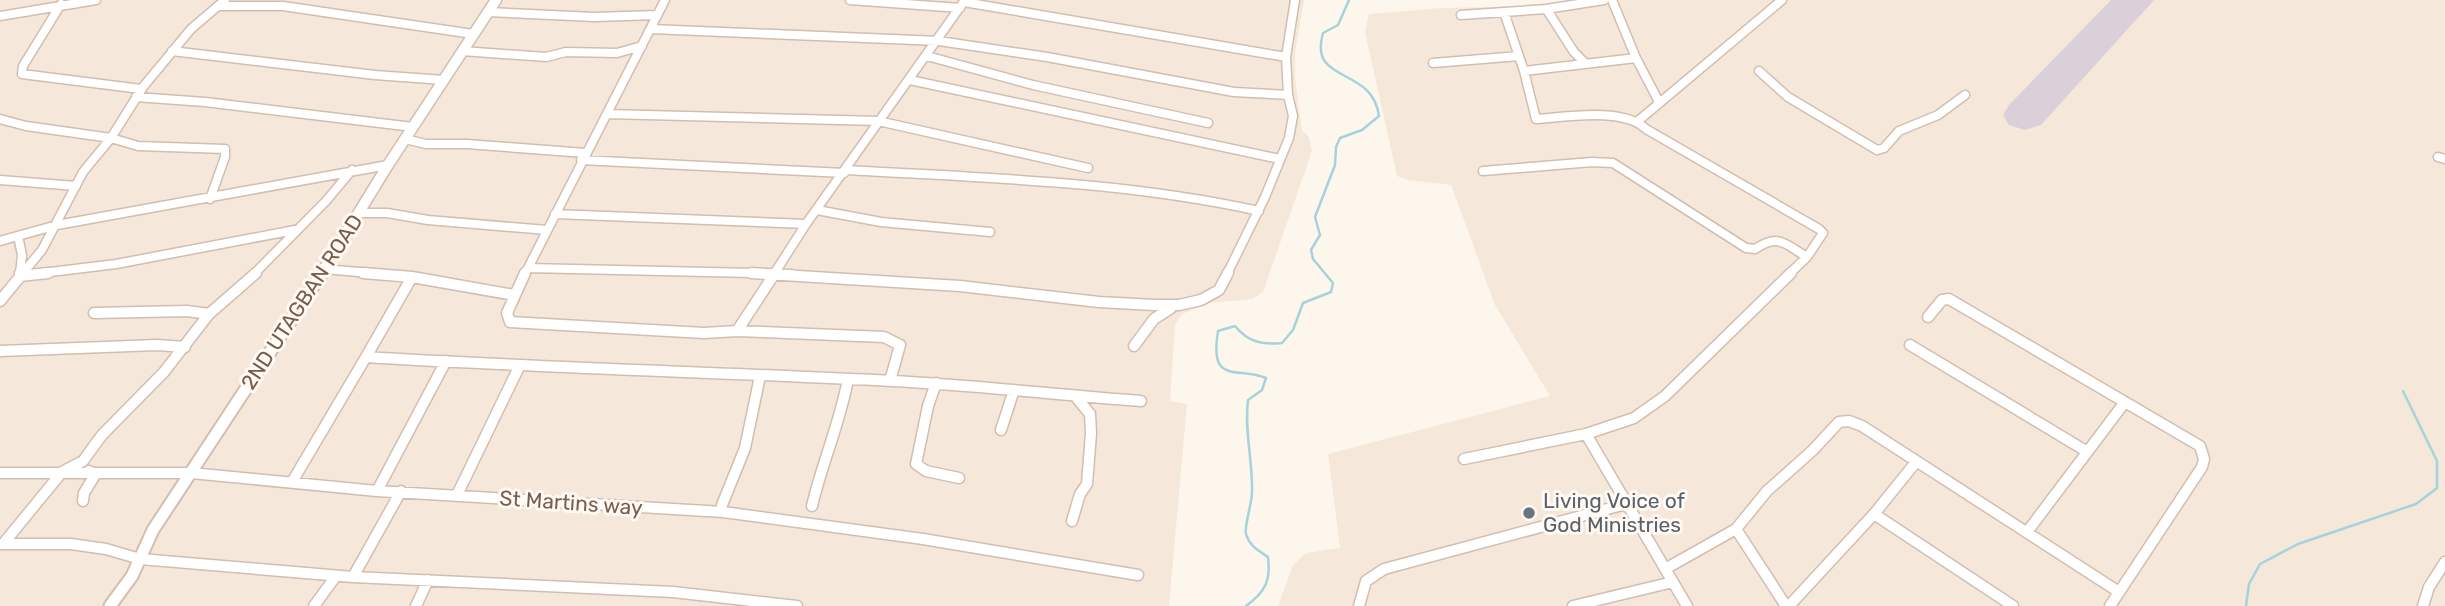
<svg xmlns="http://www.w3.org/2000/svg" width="2445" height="606" font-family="Rubik,sans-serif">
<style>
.residential{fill:#f5e8da}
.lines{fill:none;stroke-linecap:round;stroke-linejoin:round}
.stream{stroke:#a5d3da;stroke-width:2.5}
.runway{fill:#dbcfda;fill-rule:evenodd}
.minor-far1-casing{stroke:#d1beb0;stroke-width:11}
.minor-casing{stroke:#d1beb0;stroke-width:13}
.tertiary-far1-casing{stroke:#d1beb0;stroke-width:13}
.tertiary-casing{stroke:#d1beb0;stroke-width:15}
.minor-far1{stroke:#fff;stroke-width:8}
.minor{stroke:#fff;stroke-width:10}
.tertiary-far1{stroke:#fff;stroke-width:10}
.tertiary{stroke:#fff;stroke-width:11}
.worship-dot{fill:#6b7280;stroke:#fffaf3;stroke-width:2.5}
.labels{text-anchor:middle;stroke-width:6;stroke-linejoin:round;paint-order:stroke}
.street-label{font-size:21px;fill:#7a5c4d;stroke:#fffaf3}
.worship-label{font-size:21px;fill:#5b616d;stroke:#fffaf3;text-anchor:start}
</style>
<rect width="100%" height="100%" fill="#fdf6ec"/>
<path class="residential" d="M0 0H1304L1295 53V77L1302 131 1309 137 1312 151 1263 292 1252 299 1210 303 1182 314 1175 325 1170 401 1187 404 1169 606H0Z
M1579 0H2445V606H1278L1293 565 1306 553 1340 548 1328 454 1550 396 1495 305 1451 185 1408 180 1397 176 1365 32 1369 14 1442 8 1537 6Z"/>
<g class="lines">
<path class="stream" d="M1246 606C1265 592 1271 581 1268 557 1258 550 1250 547 1246 534 1244 526 1252 504 1252 492 1253 461 1244 431 1248 400L1262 390 1266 378C1237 366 1209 386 1218 331L1235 326C1248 342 1262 345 1282 343L1293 330 1303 303 1331 292 1333 283 1313 259 1311 250 1320 235 1315 217 1335 165 1336 147 1340 138 1362 130 1379 116C1372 65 1308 85 1323 33L1338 25 1349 0
M2246 606 2249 584 2260 564 2298 544 2416 504 2437 488V461L2403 391"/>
<path class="runway" d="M2111 0H2154L2041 125 2025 130 2009 125 2003 115 2009 105Z"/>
<g class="minor-far1-casing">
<path id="minor-far1" d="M850 0 960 8
M1612 0 1636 58 1659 102
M964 2 1286 57
M61 4 23 66 22 74 141 89
M219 6H283L473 34
M1547 10 1574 52 1585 63
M488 12 594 17 657 15
M1504 12 1524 71 1536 119C1565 117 1624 107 1646 129L1819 229 1823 233 1807 257 1789 274
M1461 15 1546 9 1604 0
M0 16 96 0
M651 29 939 41 1047 57 1234 92 1288 95
M172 51 375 75 444 80
M462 51 546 57 566 52 617 53 642 46
M927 56 1033 85 1208 123
M1433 63 1519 56
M1524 71 1636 58
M1759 71 1788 97 1877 150 1884 148 1899 131 1938 115 1965 95
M910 80 1280 159
M136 97 205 102 413 127
M607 114 878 121 1088 168
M0 119 26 126 111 138 138 146 225 149V157L210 199
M1638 121 1782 0
M405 139 426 144H467L585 153
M2438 157 2445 159
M581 160 844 173
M846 170C983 178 1124 181 1259 211
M1483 171 1592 162 1613 163 1746 248 1755 249C1779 233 1785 244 1807 257
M0 180 76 186
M817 210 881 222 990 232
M359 213H387L428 220 547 230
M555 214 806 224
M18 236 22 255 20 274
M0 241 57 225 388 165
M528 268 792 274
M324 269 382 274
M22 274 42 250 83 172 111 138 143 87 191 29 225 0
M34 274 116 264 295 230
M254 274 326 201 352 170
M525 274 665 0
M774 274 806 224 965 0
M1227 274 1265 197 1289 138 1293 116 1288 95 1286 57 1295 0"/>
</g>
<g class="minor-casing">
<path id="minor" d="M20 273V276L48 273
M363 273 412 277 514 295
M525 273 507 313 510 322 704 333 737 331 884 337 900 345 890 381
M751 273 960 286 1099 302 1154 305H1179L1201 300 1219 290 1228 273
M412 277 366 357C541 368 717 372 892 381 975 385 1058 395 1141 401
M0 301 23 273
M94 313 187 311 209 314
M1928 317 1942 300 1949 299 2200 446 2204 459 2202 467 2110 606
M737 331 775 273
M1910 345 2086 451
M1134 346 1154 319 1171 308
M0 351 157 345 185 347
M936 383 928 406 916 464 926 471 959 478
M1001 430 1014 390
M1586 434 1687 606
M1464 459 1586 434 1634 418 1665 396 1791 273
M0 473H191L377 491 723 512 923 539 1138 575
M292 482 366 357
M377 491 446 361
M457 495 519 367
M83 501 84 493 95 475 89 471
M722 505 745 448 760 376
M812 506C822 463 840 423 848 379
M1874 514 2013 606
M1072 521 1080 494 1087 484 1091 433 1090 414 1076 397
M1736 529 1786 606
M2027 532 2125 402
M0 544H71L106 549 140 559 353 577 673 592 797 606
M3 544 62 472 83 461 102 435 164 372 209 314 256 273
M1665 569 1736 529 1767 491 1813 450 1839 422 1849 421 1862 426 2119 592
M353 577 401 491
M314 606 336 576
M416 606 428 580
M1359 606 1366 581 1384 569 1626 504
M1573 606 1673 582
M1789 606 1874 514 1916 462
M2423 606 2429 587 2445 562"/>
</g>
<g class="tertiary-far1-casing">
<path id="tertiary-far1" d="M321 274 388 165 496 0"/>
</g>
<g class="tertiary-casing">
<path id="tertiary" d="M110 606 132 576 153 530 322 273"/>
</g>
<use href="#minor-far1" class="minor-far1"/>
<use href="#minor" class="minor"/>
<use href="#tertiary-far1" class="tertiary-far1"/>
<use href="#tertiary" class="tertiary"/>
</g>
<circle class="worship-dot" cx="1529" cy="513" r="7"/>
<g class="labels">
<g class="street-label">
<text transform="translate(302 302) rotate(-57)" y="7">2ND UTAGBAN ROAD</text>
<text transform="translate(571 503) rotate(4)" y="7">St Martins way</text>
</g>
<g class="worship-label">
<text x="1543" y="508">Living Voice of<tspan x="1543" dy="24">God Ministries</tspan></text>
</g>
</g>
</svg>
